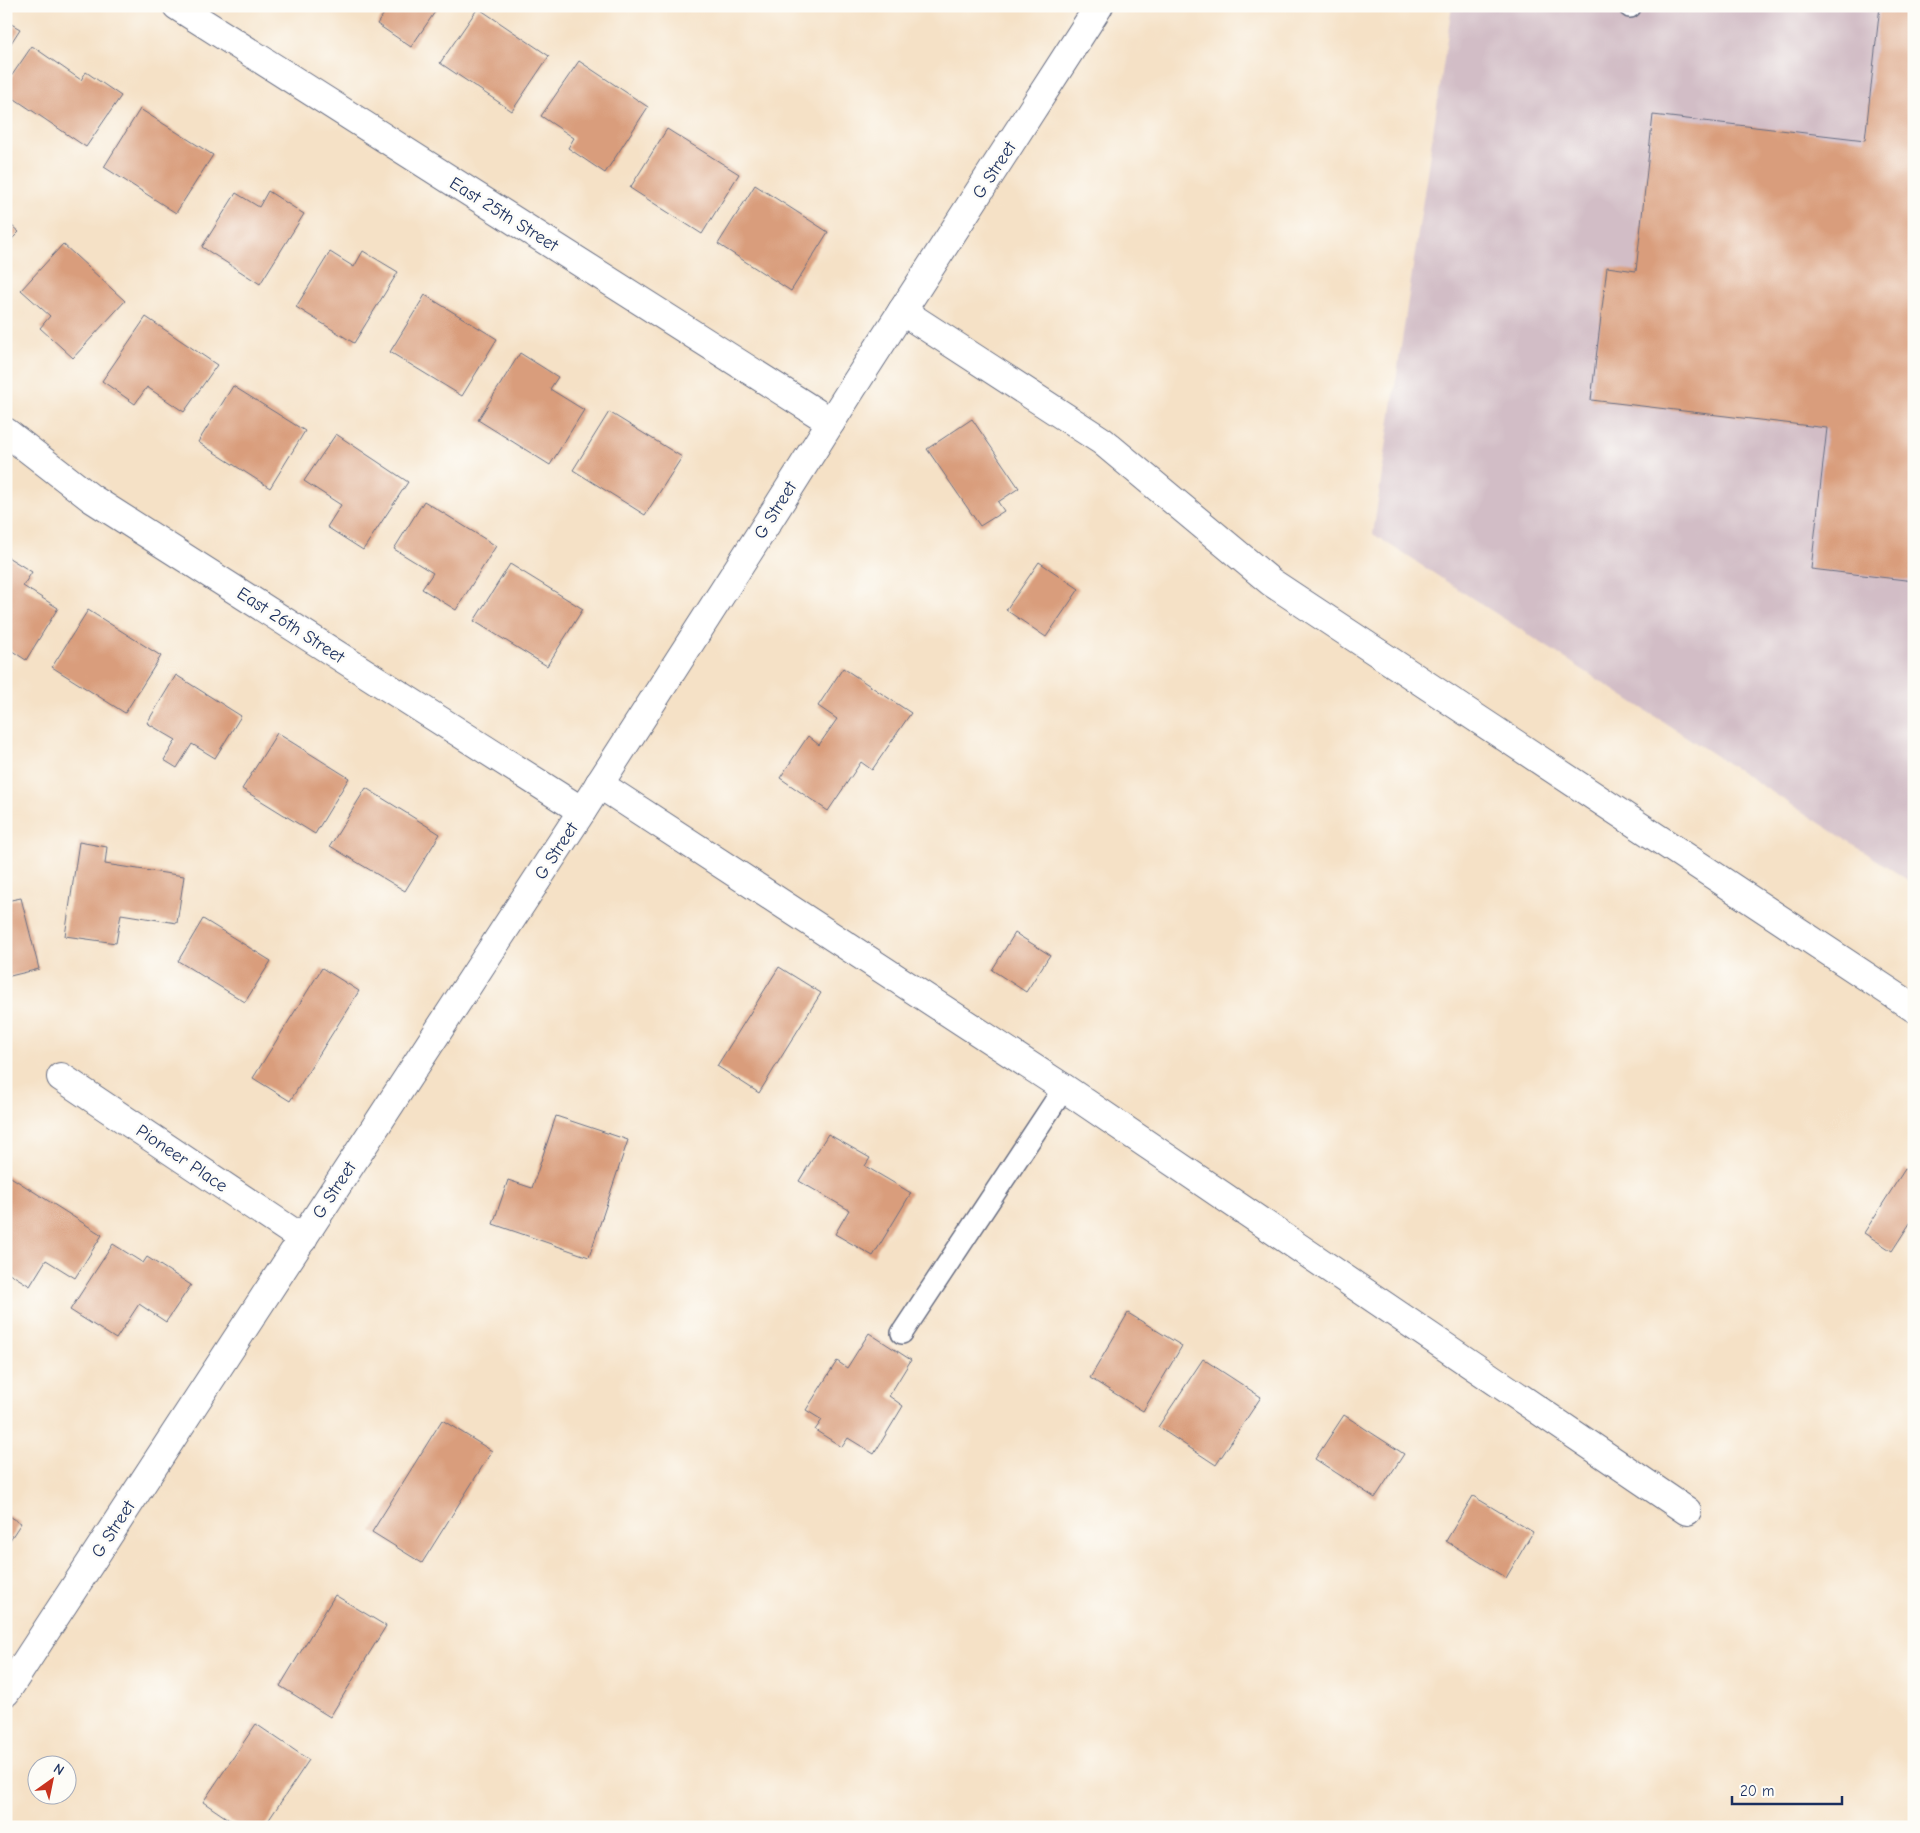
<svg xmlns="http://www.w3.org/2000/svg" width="1920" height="1833" font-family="'Comic Neue',sans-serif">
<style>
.industrial{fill:#d2bdc6}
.building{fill:#d99d7c}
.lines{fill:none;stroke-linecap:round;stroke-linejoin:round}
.lane-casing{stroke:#676d82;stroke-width:24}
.street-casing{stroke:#676d82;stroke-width:30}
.secondary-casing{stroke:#676d82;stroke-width:30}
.lane{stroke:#fff;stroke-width:21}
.street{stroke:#fff;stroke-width:28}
.secondary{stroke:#fff;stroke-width:28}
.labels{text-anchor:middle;stroke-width:5;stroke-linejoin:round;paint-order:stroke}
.street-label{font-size:18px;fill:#1b2f5e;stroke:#fdfcf7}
</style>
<rect width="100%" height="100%" fill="#fdfcf7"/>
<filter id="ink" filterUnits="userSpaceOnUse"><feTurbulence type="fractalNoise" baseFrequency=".02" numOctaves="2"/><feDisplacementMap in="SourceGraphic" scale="10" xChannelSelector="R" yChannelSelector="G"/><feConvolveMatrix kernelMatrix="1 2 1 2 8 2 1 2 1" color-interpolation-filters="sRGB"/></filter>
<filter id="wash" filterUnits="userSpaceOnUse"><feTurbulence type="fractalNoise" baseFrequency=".0096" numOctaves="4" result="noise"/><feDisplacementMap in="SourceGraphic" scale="20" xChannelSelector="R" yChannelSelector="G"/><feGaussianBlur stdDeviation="1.12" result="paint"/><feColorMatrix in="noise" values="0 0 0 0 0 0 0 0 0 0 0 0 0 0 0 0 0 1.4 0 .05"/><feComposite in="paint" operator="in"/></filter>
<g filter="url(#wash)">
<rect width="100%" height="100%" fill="#f5e1c6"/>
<path class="industrial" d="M1452 6H1914V884L1373 534Z"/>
<g id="blocks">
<path class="building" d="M389 6H439L411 47 377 24Z
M1880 6H1914V581L1811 569 1827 428 1591 400 1607 267 1636 271 1653 115 1865 140Z
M478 8 549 56 512 111 440 63Z
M6 21 20 29 6 51Z
M32 46 81 80 86 72 121 96 86 147 6 93V84Z
M579 61 648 107 605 173 568 148 574 138 541 116Z
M140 109 213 155 176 213 104 167Z
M667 129 739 174 702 234 630 188Z
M755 185 828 232 791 291 718 244Z
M268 191 304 214 260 284 202 247 236 193 259 207Z
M6 221 19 232 6 245Z
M63 244 125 301 73 358 40 328 50 316 21 290Z
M363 251 398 272 354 343 296 307 330 252 354 267Z
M425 295 497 339 462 396 390 352Z
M146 317 217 365 184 412 147 387 135 404 102 381Z
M520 353 558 377 550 389 584 410 550 465 478 420Z
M233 386 305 431 270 488 198 442Z
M609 412 682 457 645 515 573 470Z
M972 419 1019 488 998 502 1004 511 980 526 927 449Z
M336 434 408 482 363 550 327 527 341 505 304 481Z
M424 501 496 546 456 610 422 589 433 573 394 549Z
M6 556 32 572 23 586 58 608 26 660 6 647Z
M1039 562 1079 589 1046 637 1006 610Z
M510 564 583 609 547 666 474 621Z
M88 610 161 656 125 713 52 667Z
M843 668 911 713 872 770 861 762 828 811 780 778 808 736 819 745 837 719 818 706Z
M176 675 241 716 215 758 192 744 177 768 164 760 176 740 147 723Z
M277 733 349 778 315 834 242 789Z
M366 788 440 834 405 891 330 846Z
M79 842 107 847 105 864 184 876 177 923 121 914 116 943 65 936Z
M21 898 39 969 6 977V901Z
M203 919 271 961 245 1002 178 961Z
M1015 933 1050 955 1026 992 992 970Z
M779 967 821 993 759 1093 717 1066Z
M322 968 359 991 290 1101 253 1078Z
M556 1116 628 1140 589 1257 493 1224 508 1180 532 1188Z
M828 1134 870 1158 865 1166 911 1193 873 1256 835 1234 849 1210 799 1181Z
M1905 1169 1914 1174V1217L1892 1251 1864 1233Z
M6 1174 102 1235 75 1278 46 1260 30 1286 6 1271V1245L8 1241 6 1240Z
M113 1244 143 1263 147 1257 191 1285 166 1322 139 1304 116 1339 70 1310Z
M1128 1313 1182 1346 1143 1411 1090 1378Z
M869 1333 911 1360 889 1396 903 1406 874 1454 848 1438 842 1447 815 1430 822 1420 806 1410 837 1361 847 1368Z
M1203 1359 1261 1397 1216 1465 1158 1427Z
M1344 1415 1404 1454 1375 1498 1315 1459Z
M442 1420 492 1451 422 1563 372 1532Z
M1473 1496 1533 1532 1506 1578 1446 1541Z
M6 1514 21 1523 6 1546Z
M335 1595 386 1626 330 1717 280 1686Z
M256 1724 309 1760 264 1827H240L203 1802Z"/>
</g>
</g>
<g filter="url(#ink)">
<use href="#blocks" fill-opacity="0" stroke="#676d82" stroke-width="1"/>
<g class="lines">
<g class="lane-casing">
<path id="lane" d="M1629 6 1630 7
M902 1333 1064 1088"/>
</g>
<g class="street-casing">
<path id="street" d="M177 6 831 422
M902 311 1102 441 1271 582 1914 1008
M6 432 91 498 582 811
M599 784 1064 1088 1687 1511
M61 1077 303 1239"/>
</g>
<g class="secondary-casing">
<path id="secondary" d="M6 1692 582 811 771 517 853 387 1099 6"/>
</g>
<use href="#lane" class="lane"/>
<use href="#street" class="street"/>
<use href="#secondary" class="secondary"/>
</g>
</g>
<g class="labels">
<g class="street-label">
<text transform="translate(994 170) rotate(-57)" y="6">G Street</text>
<text transform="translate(504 214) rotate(32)" y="6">East 25th Street</text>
<text transform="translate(775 510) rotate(-58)" y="6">G Street</text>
<text transform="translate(291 625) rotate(33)" y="6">East 26th Street</text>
<text transform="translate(556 851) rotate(-57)" y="6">G Street</text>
<text transform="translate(182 1158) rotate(34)" y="6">Pioneer Place</text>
<text transform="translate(334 1190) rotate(-57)" y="6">G Street</text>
<text transform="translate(113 1529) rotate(-57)" y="6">G Street</text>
</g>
</g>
<rect width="1920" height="1833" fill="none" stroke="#fdfcf7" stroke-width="25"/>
<g transform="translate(52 1780) rotate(33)"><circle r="24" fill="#fdfcf7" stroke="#a3aaba"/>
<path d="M0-4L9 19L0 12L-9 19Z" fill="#c8321e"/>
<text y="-8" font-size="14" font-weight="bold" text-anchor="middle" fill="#1b2f5e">N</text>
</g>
<path d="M1732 1796v8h110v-8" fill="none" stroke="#1b2f5e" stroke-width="2.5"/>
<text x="1740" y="1796" font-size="15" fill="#1b2f5e" stroke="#fdfcf7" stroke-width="4" paint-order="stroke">20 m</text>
</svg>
